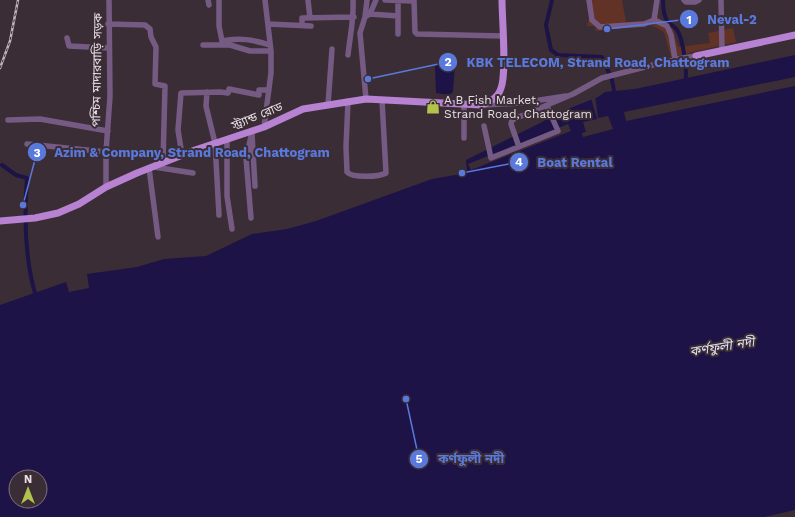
<svg xmlns="http://www.w3.org/2000/svg" width="795" height="517" font-family="'Work Sans','Noto Sans Bengali',sans-serif">
<style>
.green{fill:#623226}
.water{fill:#1d1346;fill-rule:evenodd}
.pier{fill:#3b2d36}
.lines{fill:none;stroke-linecap:round;stroke-linejoin:round}
.canal{stroke:#1d1346;stroke-width:4}
.minor{stroke:#755b83;stroke-width:5.5}
.major{stroke:#b782d2;stroke-width:7}
.rail-casing{stroke:#beb4ba;stroke-width:2.5}
.rail{stroke:#3b2d36;stroke-width:1;stroke-dasharray:3;stroke-linecap:butt}
.labels{text-anchor:middle;stroke-width:4;stroke-linejoin:round;paint-order:stroke}
.street-label{font-size:12px;fill:#e7dee4;stroke:#3b2d36}
.poi-label{font-size:12px;fill:#e7dee4;stroke:#3b2d36;text-anchor:start}
.water-label{font-size:13px;font-style:italic;fill:#e1e0f2;stroke:#3b2d36}
.leader{fill:none;stroke:#5a79dc;stroke-width:1.5}
.callout-dot{fill:#5a79dc;stroke:#3b2d36;stroke-width:1.5}
.mark-label{font-size:12px;text-anchor:middle;font-weight:bold;fill:#fff}
.callout-label{font-size:13px;text-anchor:middle;font-weight:bold;fill:#5a79dc;stroke:#3b2d36;stroke-width:4;stroke-linejoin:round;paint-order:stroke}
</style>
<rect width="100%" height="100%" fill="#3b2d36"/>
<path class="green" d="M586 0H622L626 22 648 21 657 17 673 29 678 47 710 43 708 33 733 28 736 42 671 57 664 32 651 25 596 31 595 26H587L590 14Z"/>
<path class="water" d="M795 55V510L764 517H0V305L66 282 69 292 89 288 87 274 137 267 164 259 206 256 252 234 287 229 316 221 432 179 467 173 466 160 542 122 555 114 598 97 605 92 635 89ZM16 477H40V501H16Z
M438 64 455 65 453 92 449 95 436 93 435 66Z"/>
<path class="pier" d="M795 77V86L626 121 624 112Z
M595 96 598 118 608 116 613 129 583 137 582 133 586 132 583 122 597 119 591 98Z
M568 124 571 131 471 170 468 164Z"/>
<g class="lines">
<path class="canal" d="M552 0 546 25 551 50 558 55 602 57 612 80 615 96
M663 0C663 6 663 16 668 22 670 25 675 26 677 30 683 38 688 73 685 83
M2 165 16 175 27 178C24 216 25 260 36 297"/>
<path class="minor" d="M208 0 209 5
M219 0V26L222 41
M308 0 310 18
M385 0 414 1
M414 0 415 32 417 34 502 36
M589 0 592 20 600 27 644 24 654 20 667 26 671 35 675 59
M684 0 686 2H695L699 0
M721 0 722 50
M370 14 398 16
M365 17 367 0
M654 20 657 0
M108 24 145 25 150 29 151 37 156 47 155 84 165 86 163 162
M268 24 311 26
M302 25V18L354 17
M398 34V0
M67 38 69 46 109 48
M203 45H230L250 51H271
M222 45V41C239 37 254 40 270 45
M348 55C350 36 354 19 353 0
M207 92 206 106 215 143 219 215
M366 99 360 33 365 17 370 14 376 0
M348 101 346 147 347 172C352 178 379 177 386 173L382 100
M464 104V138
M328 105 332 49
M483 105 521 103 566 96
M8 120 40 119 108 131
M484 126 491 158 558 131 547 106
M264 127 271 73V51L265 0
M252 134 255 186
M227 140V196L232 229
M27 144 106 152
M519 147 511 124 512 120 573 94 602 78 676 59 696 56
M182 155 178 130 181 93 220 92 228 93 229 89 259 95V90H269
M154 167 193 173
M149 168 158 237
M106 187V152L110 96 109 0
M251 218 246 158 252 132"/>
<path class="major" d="M696 56 795 35
M0 221 35 218 58 213 79 204 106 187 137 173 195 150 264 127 303 109 366 99 481 105C490 102 498 98 501 88 507 73 502 19 502 0"/>
<g class="rail-casing">
<path id="rail" d="M0 68 10 41 18 0"/>
</g>
<use href="#rail" class="rail"/>
</g>
<defs>
<g id="shop-bare" transform="scale(1.08)"><path d="M-5-2.5h2.3a2.7 3.5 0 0 1 5.4 0H5L5.5 6h-11ZM-1.5-2.5h3a1.5 2.3 0 0 0-3 0Z" fill="#b2c34c" stroke="#3b2d36" stroke-width="2.5" paint-order="stroke"/></g>
</defs>
<g fill-rule="evenodd">
<use href="#shop-bare" x="433" y="107"/>
</g>
<g class="labels">
<g class="street-label">
<text transform="translate(97 70) rotate(-89)" y="4">পশ্চিম মাদারবাড়ি সড়ক</text>
<text transform="translate(257 116) rotate(-22)" y="4">স্ট্র্যান্ড রোড</text>
</g>
<g class="poi-label">
<text x="444" y="104">A B Fish Market,<tspan x="444" dy="14">Strand Road, Chattogram</tspan></text>
</g>
<g class="water-label">
<text transform="translate(722 346) rotate(-9)" y="5">কর্ণফুলী নদী</text>
</g>
</g>
<path class="leader" d="M607 29L689 19M368 79L448 62M23 205L37 152M462 173L519 162M406 399L419 459"/>
<g class="callout-dot">
<circle cx="607" cy="29" r="4"/>
<circle cx="368" cy="79" r="4"/>
<circle cx="23" cy="205" r="4"/>
<circle cx="462" cy="173" r="4"/>
<circle cx="406" cy="399" r="4"/>
<circle cx="689" cy="19" r="10"/>
<circle cx="448" cy="62" r="10"/>
<circle cx="37" cy="152" r="10"/>
<circle cx="519" cy="162" r="10"/>
<circle cx="419" cy="459" r="10"/>
</g>
<g class="mark-label">
<text x="689" y="24">1</text>
<text x="448" y="66">2</text>
<text x="37" y="157">3</text>
<text x="519" y="166">4</text>
<text x="419" y="463">5</text>
</g>
<g class="callout-label">
<text x="732" y="24">Neval-2</text>
<text x="598" y="67">KBK TELECOM, Strand Road, Chattogram</text>
<text x="192" y="157">Azim &amp; Company, Strand Road, Chattogram</text>
<text x="575" y="167">Boat Rental</text>
<text x="471" y="463">কর্ণফুলী নদী</text>
</g>
<g transform="translate(28 489)"><circle r="19" fill="#3b2d36" stroke="#80747c"/>
<path d="M0-3L7 15L0 10L-7 15Z" fill="#b2c34c"/>
<text y="-6" font-size="11" font-weight="bold" text-anchor="middle" fill="#e7dee4">N</text>
</g>
</svg>
